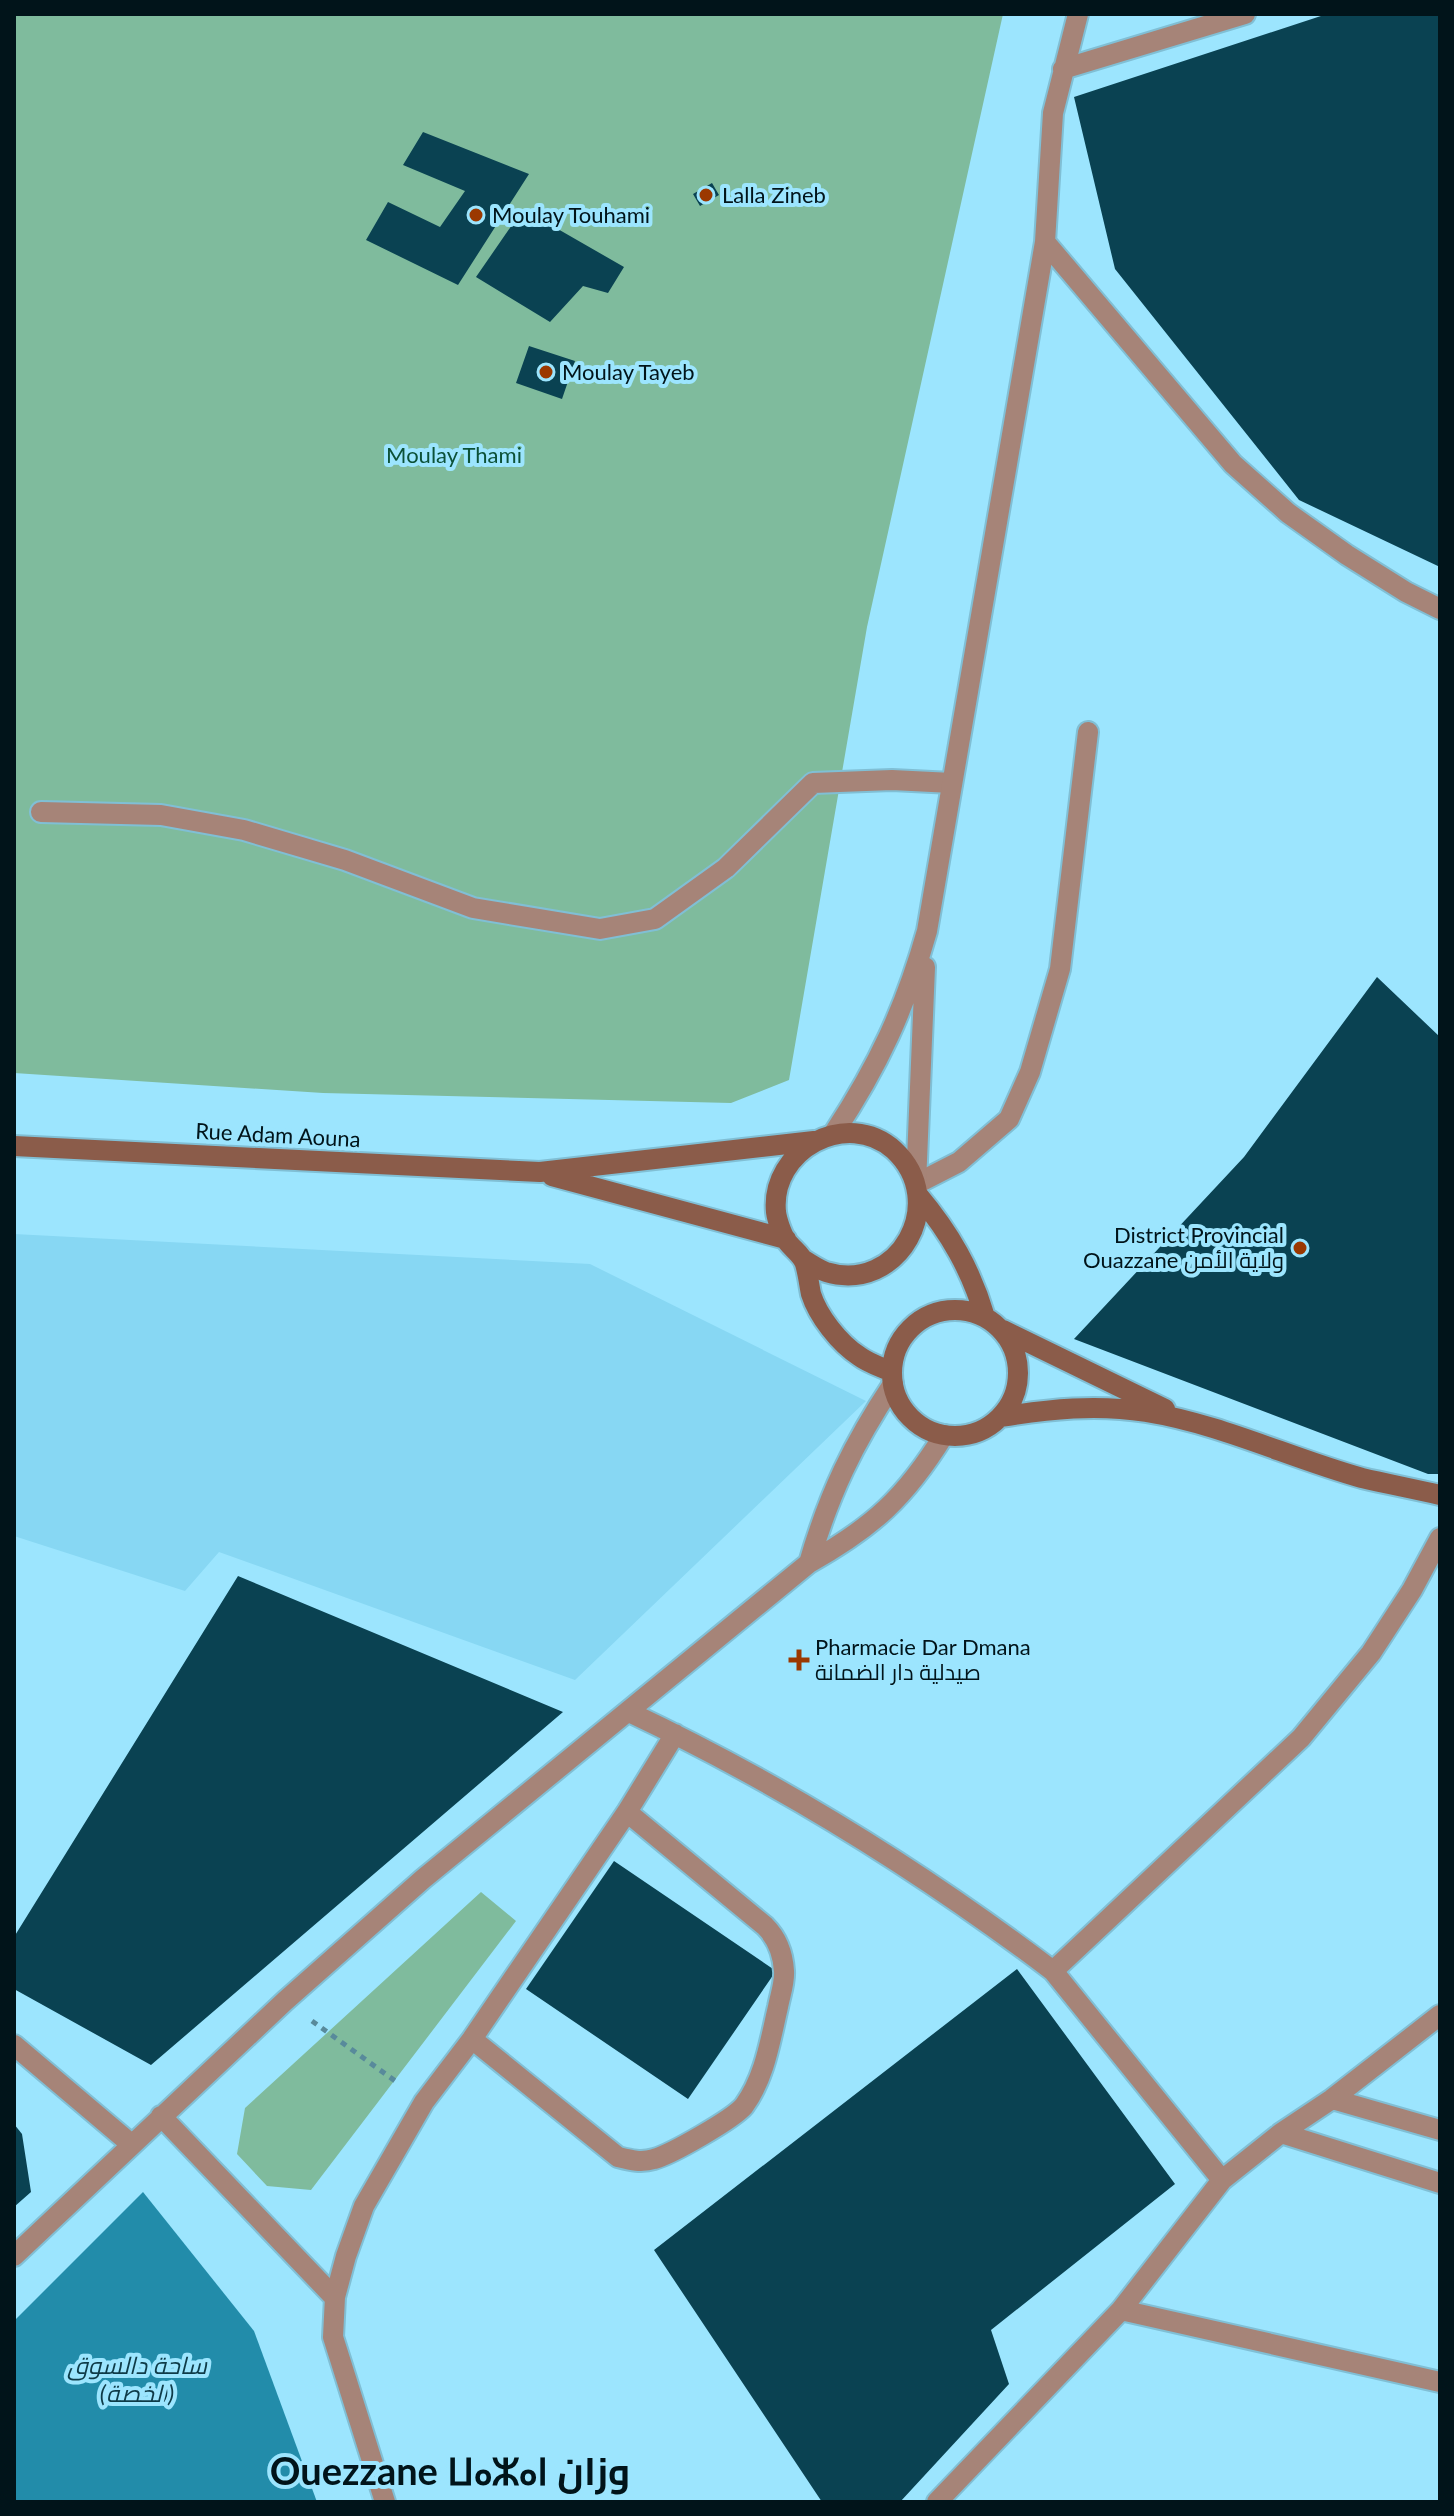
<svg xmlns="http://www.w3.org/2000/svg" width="1454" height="2516" font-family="Lato,Cairo,'Noto Sans Tifinagh',sans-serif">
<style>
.built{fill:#87d7f3}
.green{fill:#7fbb9d}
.water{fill:#228caa}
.building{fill:#0a4252}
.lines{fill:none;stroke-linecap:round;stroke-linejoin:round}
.lane-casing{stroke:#80bfd5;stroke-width:24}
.street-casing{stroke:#80bfd5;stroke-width:24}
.secondary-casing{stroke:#80bfd5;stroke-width:24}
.path{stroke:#588a9b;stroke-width:5;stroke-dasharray:6 6;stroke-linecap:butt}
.lane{stroke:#a68478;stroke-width:20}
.street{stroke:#a68478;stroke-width:20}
.secondary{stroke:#8b5c4a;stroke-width:20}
.poi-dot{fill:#9b3800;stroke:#9ce5fe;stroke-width:3}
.labels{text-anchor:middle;stroke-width:8;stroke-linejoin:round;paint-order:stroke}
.poi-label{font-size:22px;fill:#01141a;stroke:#9ce5fe;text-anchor:start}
.park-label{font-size:22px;fill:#0c5137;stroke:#9ce5fe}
.street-label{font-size:22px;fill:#01141a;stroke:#9ce5fe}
.water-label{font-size:24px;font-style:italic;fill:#0e3b48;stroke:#9ce5fe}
.town-label{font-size:38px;font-weight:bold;fill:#01141a;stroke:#9ce5fe}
</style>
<rect width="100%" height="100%" fill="#9ce5fe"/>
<path class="built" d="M14 1234 590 1264 866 1401 575 1680 219 1552 185 1591 14 1536Z"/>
<path class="green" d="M14 14H1003L867 627 789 1080 731 1103 323 1093 14 1073Z
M481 1892 516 1921 311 2190 267 2186 237 2154 245 2108Z"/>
<path class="water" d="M143 2192 254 2331 317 2502H14V2321Z"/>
<path class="building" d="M1327 14H1440V567L1299 500 1115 269 1074 97Z
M423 132 529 174 458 285 366 240 388 202 440 227 465 191 403 165Z
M712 183 719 195 700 206 693 194Z
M523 209 624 267 608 293 583 286 550 322 476 277Z
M529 346 575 361 562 399 516 383Z
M1377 977 1440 1037V1474H1428L1074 1339 1244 1157Z
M238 1576 563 1712 151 2065 14 1989V1937Z
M614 1861 776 1971 688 2099 526 1989Z
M1017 1969 1175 2184 991 2330 1009 2384 900 2502H822L654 2250Z
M14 2124 22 2134 31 2192 14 2207Z"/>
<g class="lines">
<g class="lane-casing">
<path id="lane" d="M41 812 161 815 244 830 345 860 473 908 600 929 655 919 726 868 813 783 892 780 952 783
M916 1184 959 1162 1009 1119 1030 1072 1060 969 1088 732"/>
</g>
<g class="street-casing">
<path id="street" d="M1063 69 1245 14
M1045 242 1233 464 1288 513 1347 555 1406 592 1440 609
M834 1133C878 1066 905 1009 927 931L1045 242 1053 113 1078 14
M916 1184 925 967
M1440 1538 1412 1590 1371 1653 1301 1738 1053 1971 1222 2180 1281 2133 1332 2099 1440 2015
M809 1563C829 1494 853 1444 893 1384
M629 1712C779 1783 921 1871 1053 1971
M472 2039 618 2157C630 2160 641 2163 654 2159 672 2154 733 2119 744 2106 765 2077 770 2041 778 2007 780 1996 785 1982 784 1971 783 1954 777 1938 765 1926L627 1812
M14 2045 131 2144
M1332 2099 1440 2130
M161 2116 335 2298
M1281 2133 1440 2183
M14 2256 285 2001 423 1879 809 1563C873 1527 905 1498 944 1435
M1121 2310 1440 2382
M385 2502 333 2337 335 2297 346 2256 364 2206 424 2102 472 2039 627 1812 675 1734
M937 2502 1121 2310 1222 2180"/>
</g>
<g class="secondary-casing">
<path id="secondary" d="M14 1146 540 1172 814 1141
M552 1176 786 1239
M918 1195C950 1233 971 1270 985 1317
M804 1260C811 1264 818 1269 826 1272 899 1294 950 1202 894 1150 847 1108 770 1150 776 1212 777 1220 782 1234 786 1240 792 1249 802 1254 805 1264 808 1274 809 1284 811 1294 818 1316 839 1343 859 1356 868 1363 881 1367 892 1372
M892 1373a63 63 0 1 1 126 0a63 63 0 1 1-126 0Z
M1003 1330 1165 1409
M1001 1417C1049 1409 1097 1404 1146 1412 1221 1424 1290 1458 1362 1478 1388 1484 1414 1489 1440 1495"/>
</g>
<path class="path" d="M312 2021 398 2083"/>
<use href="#lane" class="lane"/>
<use href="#street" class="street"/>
<use href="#secondary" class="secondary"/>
</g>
<g class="poi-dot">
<circle cx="706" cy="195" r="8"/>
<circle cx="476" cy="215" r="8"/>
<circle cx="546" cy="372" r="8"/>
<circle cx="1300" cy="1248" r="8"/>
<path d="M795 1648h8v8h8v8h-8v8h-8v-8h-8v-8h8z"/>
</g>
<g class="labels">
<g class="poi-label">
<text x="722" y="203">Lalla Zineb</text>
<text x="492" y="223">Moulay Touhami</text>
<text x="562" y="380">Moulay Tayeb</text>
<text x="1284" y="1243" text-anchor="end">District Provincial<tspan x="1284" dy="25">Ouazzane ولاية الأمن</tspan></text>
<text x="815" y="1655">Pharmacie Dar Dmana<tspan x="815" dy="25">صيدلية دار الضمانة</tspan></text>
</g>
<g class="park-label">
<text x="454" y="463">Moulay Thami</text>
</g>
<g class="street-label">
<text transform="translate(278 1135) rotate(3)" y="8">Rue Adam Aouna</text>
</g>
<g class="water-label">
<text x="137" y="2374">ساحة دالسوق<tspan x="137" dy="28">(الخصة)</tspan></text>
</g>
<g class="town-label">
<text x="450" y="2485">Ouezzane ⵡⴰⵣⴰⵏ وزان</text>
</g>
</g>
<rect width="1454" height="2516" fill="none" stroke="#01141a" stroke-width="32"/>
</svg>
